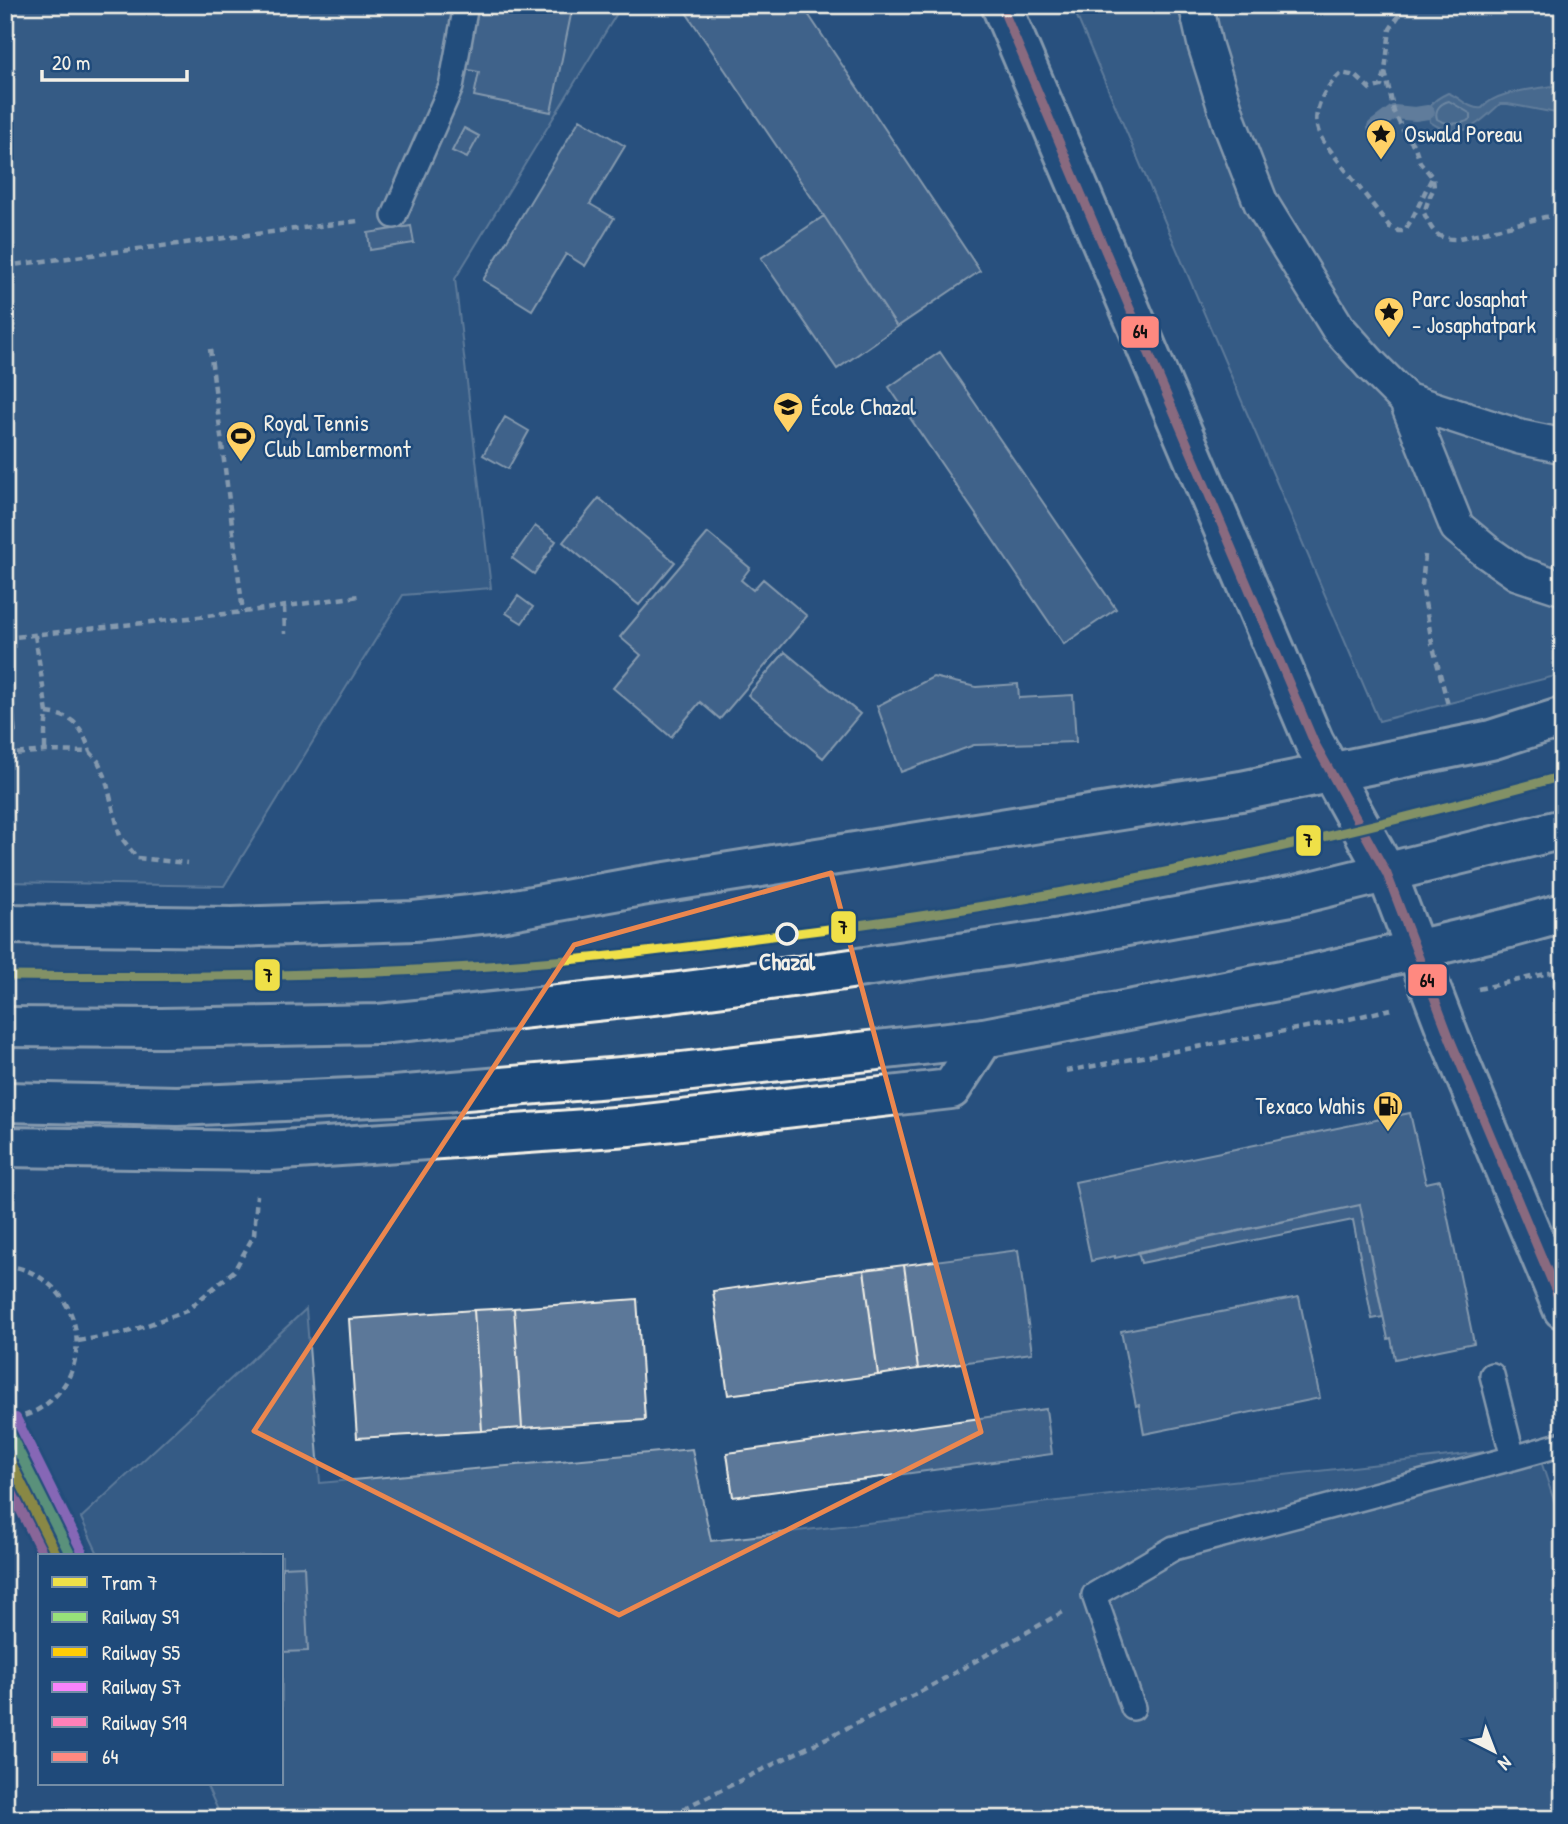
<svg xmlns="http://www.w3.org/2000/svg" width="1568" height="1824" font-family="'Patrick Hand',sans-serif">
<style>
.green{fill:#45688e;stroke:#9cacbb;stroke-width:2}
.water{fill:#6e88a2;stroke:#a4b2be;stroke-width:2}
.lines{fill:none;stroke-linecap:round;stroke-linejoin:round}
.shore{stroke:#bec7cc;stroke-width:2}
.stream{stroke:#a4b2be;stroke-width:14}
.building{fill:#5b7899;stroke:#f4f1e8;stroke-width:2}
.service-casing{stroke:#f4f1e8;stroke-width:28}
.pedestrian-casing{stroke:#f4f1e8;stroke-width:38}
.minor-casing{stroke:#f4f1e8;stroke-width:44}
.tertiary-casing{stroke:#f4f1e8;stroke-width:44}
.primary-casing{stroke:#f4f1e8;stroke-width:44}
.path{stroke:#f4f1e8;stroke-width:4.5;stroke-dasharray:7 5;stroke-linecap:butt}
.service{stroke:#1f4a7a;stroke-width:23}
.pedestrian{stroke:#1f4a7a;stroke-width:33}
.minor{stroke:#1f4a7a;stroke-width:38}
.tertiary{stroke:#1f4a7a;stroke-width:38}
.primary{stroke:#1f4a7a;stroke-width:38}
.bus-1-casing{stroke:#1f4a7a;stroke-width:14}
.bus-1{stroke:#ff8980;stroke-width:9}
.rail-1-casing{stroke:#1f4a7a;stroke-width:16}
.rail-2-casing{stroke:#1f4a7a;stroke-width:16}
.rail-3-casing{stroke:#1f4a7a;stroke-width:16}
.rail-4-casing{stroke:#1f4a7a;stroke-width:16}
.rail-1{stroke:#97e079;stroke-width:10}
.rail-2{stroke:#ffcc06;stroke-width:10}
.rail-3{stroke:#f883fb;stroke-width:10}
.rail-4{stroke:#ff80b8;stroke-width:10}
.tram-1-casing{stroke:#1f4a7a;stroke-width:14}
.tram-1{stroke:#efe048;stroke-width:9}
.marked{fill:none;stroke:#ec874e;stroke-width:5;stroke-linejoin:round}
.stop-dot{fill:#1f4a7a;stroke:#f4f1e8;stroke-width:3.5}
.labels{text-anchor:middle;stroke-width:5;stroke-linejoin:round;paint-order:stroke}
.poi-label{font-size:23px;fill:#f4f1e8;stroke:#1f4a7a;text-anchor:start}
.stop-label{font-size:23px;font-weight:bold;fill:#f4f1e8;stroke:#1f4a7a}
.line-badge{stroke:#1f4a7a;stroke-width:2.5}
.pale-badge-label{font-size:19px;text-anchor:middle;font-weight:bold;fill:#111}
</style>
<rect width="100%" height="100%" fill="#28517e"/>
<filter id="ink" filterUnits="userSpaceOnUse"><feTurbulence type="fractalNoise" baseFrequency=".0143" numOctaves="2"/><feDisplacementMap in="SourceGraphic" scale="14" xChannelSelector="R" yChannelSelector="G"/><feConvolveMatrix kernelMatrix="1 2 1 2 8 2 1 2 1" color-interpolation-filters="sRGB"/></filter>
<g filter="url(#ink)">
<path class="green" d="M5 5H622L455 279 491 588 403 595 224 886 5 882Z
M1072 5H1563V674L1379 721Z
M306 1309 320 1483 692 1449 711 1541 1536 1446 1563 1528V1819H222L206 1784H282V1556H99L81 1518Z"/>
<path class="water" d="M1563 84V117L1556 113 1508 104H1500C1478 124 1461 143 1430 122 1427 105 1433 100 1448 93 1460 97 1469 110 1482 108 1498 89 1539 90 1563 84Z"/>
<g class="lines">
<path class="shore" d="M1449 101 1471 114V119C1461 125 1447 125 1437 119 1434 109 1441 103 1449 101Z"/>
<path class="stream" d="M1374 127 1394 112 1415 114 1428 112"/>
</g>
<path class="building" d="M471 5H573L551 112 474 96 479 72 458 68Z
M681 5H802L980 271 897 327 824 216Z
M580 119 625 146 590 204 614 218 585 266 566 254 532 310 483 280Z
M464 128 479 136 467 158 452 151Z
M824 216 897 327 837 369 761 258Z
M411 226 414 243 370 250 368 233Z
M940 352 1116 609 1064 644 889 387Z
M505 417 529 431 508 469 483 455Z
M599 498 675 562 639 605 563 542Z
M535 526 556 541 534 574 512 558Z
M708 533 750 568 741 580 753 590 763 579 807 616 720 719 700 702 671 737 613 688 641 655 620 637Z
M518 596 533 607 522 623 506 613Z
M785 652 860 714 823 758 748 695Z
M8 663 16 732 5 734V664Z
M933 677 976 687 1018 684 1019 698 1073 695 1076 742 974 745 901 772 877 706Z
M1410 1113 1426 1183 1440 1180 1474 1343 1395 1359 1391 1338 1388 1339 1360 1205 1115 1258V1256L1091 1261 1075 1182Z
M1360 1205 1383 1317 1372 1319 1353 1220 1141 1263 1138 1252Z
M1018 1250 1032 1353 918 1369 904 1265Z
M904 1265 918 1369 878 1375 864 1270Z
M864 1270 878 1375 728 1395 713 1291Z
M1299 1297 1320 1398 1144 1434 1139 1405 1136 1406 1121 1331Z
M637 1299 645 1420 522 1428 514 1308Z
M514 1308 522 1428 482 1431 474 1310Z
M474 1310 482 1431 357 1438 349 1319Z
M1046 1409 1052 1454 733 1497 727 1453Z
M304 1566 308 1651 282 1652V1567Z"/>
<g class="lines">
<g class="service-casing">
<path id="service" d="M394 216 451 87 466 5
M1492 1375 1513 1458 1563 1444
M1133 1708 1094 1595 1174 1548 1513 1458"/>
</g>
<g class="pedestrian-casing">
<path id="pedestrian" d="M1196 5 1205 45 1230 124 1261 203 1338 328 1371 365 1406 400 1520 437 1563 446
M1406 400 1457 527 1487 552 1517 573 1563 588"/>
</g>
<g class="minor-casing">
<path id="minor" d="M5 924 232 927 414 921 499 912 641 886 1241 791 1491 740 1563 717
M5 1147 268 1151 629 1126 951 1089 984 1038"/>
</g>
<g class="tertiary-casing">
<path id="tertiary" d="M1001 5 1314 742 1387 874 1450 1039 1563 1309"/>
</g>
<g class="primary-casing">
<path id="primary" d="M5 1027 162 1028 379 1024 671 993 844 970 1061 938 1291 896 1563 829
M5 1102 177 1106 394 1096 682 1072 984 1038 1313 974 1509 928 1563 913"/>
</g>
<path class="path" d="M1406 5 1390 29 1385 71 1394 112 1404 132 1415 147 1420 162 1433 178 1434 188 1429 198 1424 213C1432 230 1435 239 1456 239L1545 217 1563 216
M1385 73 1381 86 1370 89 1356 76 1341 73C1327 85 1311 110 1318 130 1319 134 1321 137 1323 141L1390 227 1399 231H1404C1416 215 1422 196 1432 178
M5 266 358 221
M210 349 243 612
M1425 555 1422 585 1432 643 1448 705
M284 607 285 634
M35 635 47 713 45 733V751
M5 638 243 612 360 596
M47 713C74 716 82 726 90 752
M5 755 45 751 90 752 98 761 105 776 120 836 137 858 187 863
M1478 989 1563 970
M1066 1071 1345 1020 1391 1009
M5 1257 8 1266
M5 1266C21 1266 37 1274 49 1284 87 1316 86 1375 45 1405 33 1414 20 1418 5 1420
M78 1341 128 1332 186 1311 234 1271 254 1235 257 1195
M662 1819 922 1691 1063 1612"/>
<use href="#service" class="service"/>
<use href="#pedestrian" class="pedestrian"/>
<use href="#minor" class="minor"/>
<use href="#tertiary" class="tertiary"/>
<use href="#primary" class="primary"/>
<g class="bus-1-casing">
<path id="bus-1" d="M1001 5 1314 742 1387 874 1450 1039 1563 1308"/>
</g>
<use href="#bus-1" class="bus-1"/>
<g class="rail-1-casing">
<path id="rail-1" d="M5 1424 71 1556"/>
</g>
<g class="rail-2-casing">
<path id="rail-2" d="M5 1451 57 1556"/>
</g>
<g class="rail-3-casing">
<path id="rail-3" d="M16 1418 82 1551"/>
</g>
<g class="rail-4-casing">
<path id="rail-4" d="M5 1479 44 1556"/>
</g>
<use href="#rail-1" class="rail-1"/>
<use href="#rail-2" class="rail-2"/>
<use href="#rail-3" class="rail-3"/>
<use href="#rail-4" class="rail-4"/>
<g class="tram-1-casing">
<path id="tram-1" d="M5 976C193 978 380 976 567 960 630 955 693 946 756 938 848 927 939 914 1030 898 1210 866 1387 824 1563 776"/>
</g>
<use href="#tram-1" class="tram-1"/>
</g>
</g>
<path d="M0 0H1568V1824H0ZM831 873 981 1432 619 1615 254 1431 574 945Z" fill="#28517e" fill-opacity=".55" fill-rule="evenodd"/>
<path class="marked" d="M831 873 981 1432 619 1615 254 1431 574 945Z"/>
<defs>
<g id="sight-pin" transform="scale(1.575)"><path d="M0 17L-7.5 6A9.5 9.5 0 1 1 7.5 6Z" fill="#ffd166" stroke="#1f4a7a"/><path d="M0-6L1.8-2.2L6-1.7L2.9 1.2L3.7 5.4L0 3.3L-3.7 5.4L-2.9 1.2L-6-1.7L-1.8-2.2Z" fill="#111"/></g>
<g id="school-pin" transform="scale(1.575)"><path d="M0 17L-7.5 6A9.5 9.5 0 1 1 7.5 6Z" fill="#ffd166" stroke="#1f4a7a"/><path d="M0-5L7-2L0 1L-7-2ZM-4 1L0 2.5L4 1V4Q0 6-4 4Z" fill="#111"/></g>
<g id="stadium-pin" transform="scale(1.575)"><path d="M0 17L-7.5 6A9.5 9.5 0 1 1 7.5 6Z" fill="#ffd166" stroke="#1f4a7a"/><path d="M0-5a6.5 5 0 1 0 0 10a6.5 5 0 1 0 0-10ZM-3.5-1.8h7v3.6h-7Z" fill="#111"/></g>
<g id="fuel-pin" transform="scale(1.575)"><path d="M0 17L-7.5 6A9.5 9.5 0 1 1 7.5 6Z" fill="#ffd166" stroke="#1f4a7a"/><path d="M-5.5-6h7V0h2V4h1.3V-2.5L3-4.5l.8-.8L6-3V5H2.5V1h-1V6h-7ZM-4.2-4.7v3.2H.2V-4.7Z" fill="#111"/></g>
</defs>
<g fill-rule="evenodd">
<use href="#sight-pin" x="1381" y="134"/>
<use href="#sight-pin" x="1389" y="312"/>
<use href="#school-pin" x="788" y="407"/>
<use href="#stadium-pin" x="241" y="436"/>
<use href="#fuel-pin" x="1388" y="1106"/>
</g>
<circle class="stop-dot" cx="787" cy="934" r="10"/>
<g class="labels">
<g class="poi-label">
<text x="1404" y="142">Oswald Poreau</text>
<text x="1412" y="307">Parc Josaphat<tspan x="1412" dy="26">- Josaphatpark</tspan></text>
<text x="811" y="415">École Chazal</text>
<text x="264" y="431">Royal Tennis<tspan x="264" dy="26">Club Lambermont</tspan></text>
<text x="1365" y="1114" text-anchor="end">Texaco Wahis</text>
</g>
<g class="stop-label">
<text x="787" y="970">Chazal</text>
</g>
</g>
<g class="line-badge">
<rect x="1120" y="315" width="40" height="34" rx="7" fill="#ff8980"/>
<rect x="1295" y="824" width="27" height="33" rx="7" fill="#efe048"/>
<rect x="830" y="910" width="27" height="34" rx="7" fill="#efe048"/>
<rect x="254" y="958" width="27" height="34" rx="7" fill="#efe048"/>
<rect x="1407" y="963" width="41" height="34" rx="7" fill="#ff8980"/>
</g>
<g class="pale-badge-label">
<text x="1140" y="338">64</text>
<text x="1308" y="847">7</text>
<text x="843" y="934">7</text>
<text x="268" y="982">7</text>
<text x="1427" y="987">64</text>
</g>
<rect width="1568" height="1824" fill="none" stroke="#1f4a7a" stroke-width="28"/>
<rect x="14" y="14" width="1540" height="1796" fill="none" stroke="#f4f1e8" stroke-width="2.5" filter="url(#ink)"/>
<rect x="38" y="1554" width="245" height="231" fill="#1f4a7a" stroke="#748da6" stroke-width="2"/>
<rect x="52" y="1577" width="35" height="10" fill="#efe048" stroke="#748da6" stroke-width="2"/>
<text x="102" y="1590" font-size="21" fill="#f4f1e8">Tram 7</text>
<rect x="52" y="1612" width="35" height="10" fill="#97e079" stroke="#748da6" stroke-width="2"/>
<text x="102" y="1624" font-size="21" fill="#f4f1e8">Railway S9</text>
<rect x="52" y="1647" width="35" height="10" fill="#ffcc06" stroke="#748da6" stroke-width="2"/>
<text x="102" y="1660" font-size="21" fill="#f4f1e8">Railway S5</text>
<rect x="52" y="1682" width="35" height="10" fill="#f883fb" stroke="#748da6" stroke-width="2"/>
<text x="102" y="1694" font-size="21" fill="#f4f1e8">Railway S7</text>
<rect x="52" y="1717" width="35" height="10" fill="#ff80b8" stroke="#748da6" stroke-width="2"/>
<text x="102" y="1730" font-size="21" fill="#f4f1e8">Railway S19</text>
<rect x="52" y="1752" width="35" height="10" fill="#ff8980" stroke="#748da6" stroke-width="2"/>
<text x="102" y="1764" font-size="21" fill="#f4f1e8">64</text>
<g transform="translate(1494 1751) rotate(138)" stroke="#1f4a7a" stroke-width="5" paint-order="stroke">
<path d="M0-5L12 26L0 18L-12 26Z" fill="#f4f1e8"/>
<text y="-10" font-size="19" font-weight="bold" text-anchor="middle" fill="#f4f1e8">N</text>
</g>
<path d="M42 70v10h145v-10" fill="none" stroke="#f4f1e8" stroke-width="3.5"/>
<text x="52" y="70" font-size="21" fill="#f4f1e8" stroke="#1f4a7a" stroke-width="5" paint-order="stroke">20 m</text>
</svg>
